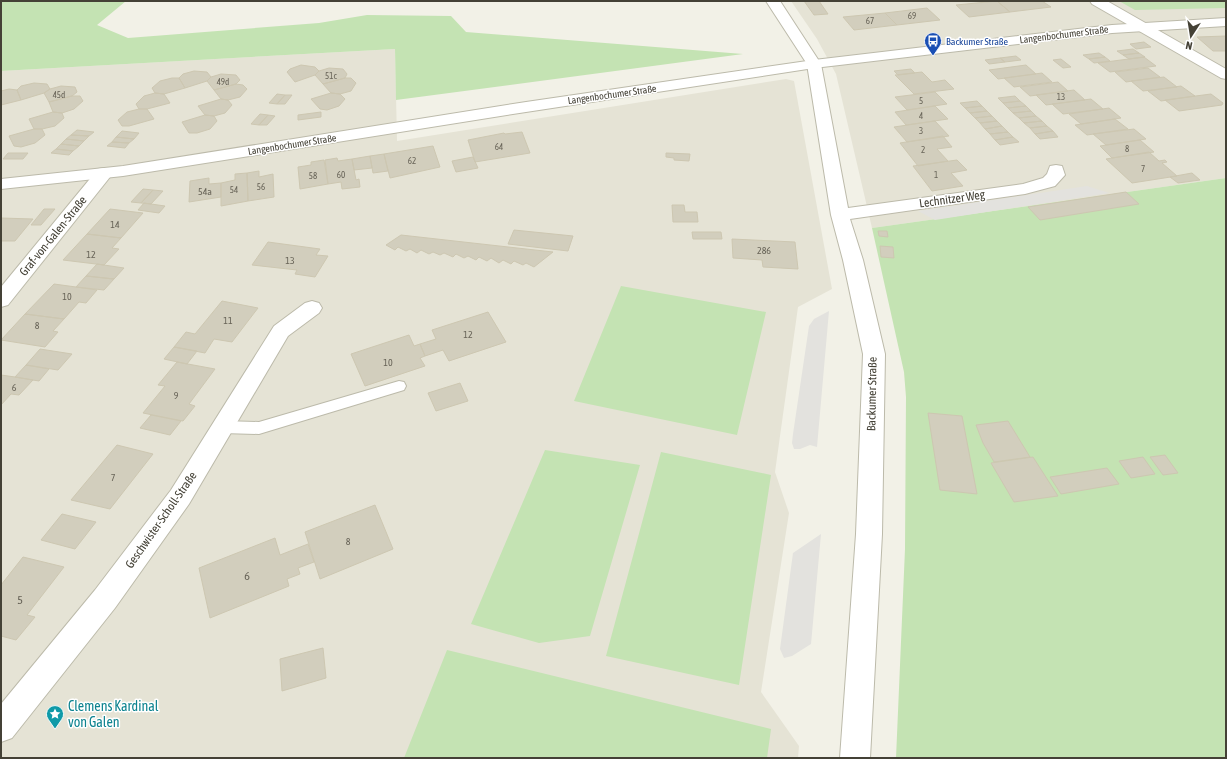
<svg xmlns="http://www.w3.org/2000/svg" width="1227" height="759" font-family="'Asap Condensed',sans-serif">
<style>
.residential{fill:#e5e3d5}
.green{fill:#c4e3b3}
.parking{fill:#e3e2de}
.building{fill:#d2cebd;stroke:#cdc7b1}
.lines{fill:none;stroke-linecap:round;stroke-linejoin:round}
.service-casing{stroke:#bcbaaa;stroke-width:2}
.minor-casing{stroke:#bcbaaa;stroke-width:2}
.tertiary-casing{stroke:#bcbaaa;stroke-width:2}
.service{fill:#fff;fill-rule:evenodd}
.minor{fill:#fff;fill-rule:evenodd}
.tertiary{fill:#fff;fill-rule:evenodd}
.labels{text-anchor:middle;stroke-width:3;stroke-linejoin:round;paint-order:stroke}
.far-number-label{font-size:9px;fill:#686458}
.far-street-label{font-size:10px;fill:#444136;stroke:#fff}
.far-transit-label{font-size:10px;fill:#164399;stroke:#fff;text-anchor:start}
.number-label{font-size:10px;fill:#686458}
.street-label{font-size:12px;fill:#444136;stroke:#fff}
.near-number-label{font-size:12px;fill:#686458}
.near-culture-label{font-size:14px;fill:#0d838f;stroke:#fff;text-anchor:start}
</style>
<rect width="100%" height="100%" fill="#f2f1e7"/>
<path class="residential" d="M791 1H1226V178L872 228 836 74 817 39Z
M395 49 397 141 786 79 794 81 832 289 798 307 775 472 789 513 761 692 799 746 798 758H1V71Z"/>
<path class="green" d="M1 1H126L97 25 128 38 319 23 367 15 451 16 466 32 743 54 396 100 395 49 1 71Z
M1119 1H1226V8L1135 10Z
M1226 178V758H896L905 549 906 397 904 372 872 228Z
M621 286 766 312 737 435 574 401Z
M545 450 640 465 590 636 539 643 471 624Z
M661 452 771 475 739 685 606 656Z
M447 650 771 729 767 758H404Z"/>
<path class="parking" d="M1087 186 1109 193 935 220 918 211Z
M829 311 817 447 810 445 800 449H794L792 443 793 434 809 326 814 319Z
M821 534 811 644 792 656 784 658 780 649 793 553Z"/>
<path class="building" d="M804 1H819L828 14 814 15Z
M997 1 1010 12 969 17 956 5Z
M997 1H1042L1051 7 1010 12Z
M927 8 940 20 897 25 885 13Z
M885 13 897 25 854 30 843 17Z
M1226 36V51H1213L1197 37Z
M1144 42 1151 47 1136 49 1130 44Z
M1133 49 1139 53 1123 55 1117 51Z
M1099 53 1105 57 1089 59 1083 55Z
M1139 53 1145 57 1129 59 1123 55Z
M1016 56 1021 60 1005 62 1000 58Z
M1105 57 1110 61 1094 63 1089 59Z
M1144 57 1156 66 1110 72 1098 63Z
M1000 58 1005 62 989 64 985 60Z
M1061 59 1071 67 1063 68 1053 60Z
M301 65 315 67 319 71 315 75 295 82 287 72 290 69Z
M1026 65 1036 74 998 79 989 70Z
M329 68 343 69 347 74 345 78 323 84 315 75 319 71Z
M1148 68 1160 77 1126 82 1115 72Z
M911 69 915 73 898 75 894 71Z
M194 71 207 72 211 77 207 81 185 88 179 78 183 74Z
M922 72 932 82 945 80 954 89 914 94 895 75Z
M1042 73 1052 82 1014 87 1004 78Z
M221 74 236 75 240 80 236 84 214 90 207 81 211 77Z
M1164 77 1177 87 1143 91 1131 81Z
M172 78H179L185 88 164 94 155 93 152 88 160 81Z
M345 78H351L356 83 351 91 340 94 331 93 323 84Z
M1058 82 1068 91 1030 96 1020 87Z
M34 83 47 84 50 89 44 93 21 100 17 90 21 86Z
M236 84 243 85 247 89 240 97 228 100 221 99 214 90Z
M61 86 75 87 77 92 72 96 49 102 44 93 50 89Z
M1181 86 1195 96 1161 101 1148 91Z
M9 89 17 90 21 100 1 105V91Z
M1074 90 1085 100 1046 105 1036 95Z
M935 92 947 104 907 110 895 97Z
M155 93 164 94 170 103 147 109H139L136 104 144 96Z
M331 93 340 94 345 99 339 106 327 110 320 109 311 99Z
M277 94 285 95 277 104 269 103Z
M1211 94 1223 103 1222 105 1179 111 1165 100Z
M285 95H292L285 104H277Z
M72 96H80L83 101 74 109 62 113 53 112 49 102Z
M1015 96 1020 101 1003 103 998 98Z
M221 99 228 100 232 105 225 113 214 116 205 115 198 106Z
M1091 99 1103 109 1063 114 1052 104Z
M977 101 982 106 965 108 960 103Z
M1020 101 1026 106 1008 108 1003 103Z
M935 106 948 119 906 125 895 112Z
M982 106 987 111 970 113 965 108Z
M1026 106 1031 111 1013 113 1008 108Z
M1109 108 1121 118 1081 124 1069 114Z
M139 109H147L154 119 129 126H122L118 120 127 112Z
M987 111 992 116 975 118 970 113Z
M1031 111 1036 116 1019 118 1013 113Z
M53 112 62 113 64 118 55 126 42 129H34L29 119Z
M321 112V117L298 120V115Z
M260 114 268 115 259 125 251 124Z
M205 115 214 116 217 121 210 129 197 133H189L182 122Z
M268 115 275 116 267 125H259Z
M992 116 997 121 980 123 975 118Z
M1036 116 1042 121 1024 123 1019 118Z
M1115 119 1128 129 1087 135 1075 125Z
M935 121 949 136 907 142 894 127Z
M997 121 1002 126 985 129 980 123Z
M1042 121 1047 126 1030 128 1024 123Z
M1002 126 1008 132 990 134 985 129Z
M1047 126 1053 131 1035 134 1030 128Z
M34 129H42L45 135 35 143 21 147 14 146 9 136Z
M1134 129 1146 139 1106 145 1093 134Z
M77 130 94 132 89 136 71 135Z
M122 131 139 133 134 139 116 137Z
M1053 131 1058 137 1040 139 1035 134Z
M522 132 530 153 475 162 468 140 504 133 505 134Z
M1008 132 1013 137 995 140 990 134Z
M71 135 89 136 84 141 66 139Z
M943 136 952 147 937 149 948 161 918 166 900 143Z
M116 137 134 139 129 143 112 142Z
M1013 137 1019 142 1000 145 995 140Z
M66 139 84 141 79 146 61 144Z
M1140 140 1154 152 1112 158 1100 146Z
M112 142 129 143 125 148 107 146Z
M61 144 79 146 73 151 56 149Z
M433 146 440 167 390 178 384 154Z
M56 149 73 151 69 155 51 153Z
M1149 152 1159 161 1165 160 1167 162 1162 163 1177 176 1132 183 1106 159Z
M8 153H28L23 159H3Z
M666 153 690 154 689 161 674 160V158L666 157Z
M384 154 388 171 373 173 370 156Z
M370 156 372 168 354 170 352 159Z
M473 157 478 168 456 172 452 161Z
M337 158 338 161 352 159 356 180 359 179 360 187 342 189 341 182 328 184 325 160Z
M324 160 328 184 300 189 298 167 311 165V162Z
M957 160 967 170 951 173 963 186 932 191 913 166Z
M259 171V177L273 174 274 197 248 201 247 173Z
M247 173 248 201 221 206V183L235 180V174Z
M1192 173 1200 180 1178 183 1170 177Z
M209 178V184L221 183V197L189 202 190 181Z
M143 189 153 190 141 203 131 202Z
M153 190 163 191 151 204 141 203Z
M1126 192 1139 204 1040 220 1028 207Z
M144 203 165 206 159 213 138 210Z
M672 205H684L685 212H697L698 222H673Z
M44 209H55L41 225H31Z
M110 209 143 213 121 238 87 234Z
M1 218 33 219 15 241H1Z
M514 230 573 236 568 251 508 244Z
M878 231H887L888 237 879 236Z
M692 232H721L722 239H693Z
M87 234 121 238 112 248 119 249 104 265 63 260Z
M401 235 553 252 534 267 526 263 523 265 514 261 511 264 503 260 499 263 491 258 487 261 479 257 476 260 468 256 464 258 456 254 453 257 444 253 440 255 433 252 429 254 421 250 417 253 410 249 406 251 398 247 395 250 386 245Z
M732 239 795 242 798 269 763 267 762 260 733 258Z
M268 242 320 249 316 255 328 256 315 277 295 274 297 270 252 265Z
M880 246 893 247 894 258 881 257Z
M97 264 104 265 124 268 114 279 86 276Z
M86 276 114 279 104 290 76 287Z
M54 284 76 287 97 290 86 303 79 302 64 319 25 314Z
M222 301 258 308 232 342 214 339 205 353 174 347 186 332 195 334Z
M488 312 506 342 449 361 443 350 425 356 420 344 436 339 432 330Z
M25 314 64 319 53 331 58 332 45 347 1 340Z
M409 335 414 346 420 344 425 356 420 358 425 366 365 386 351 354Z
M174 347 197 351 187 364 164 359Z
M40 349 72 354 58 370 26 365Z
M177 362 215 369 189 404 195 406 183 421 143 413 165 386 158 385Z
M26 365 49 369 39 381 15 377Z
M1 375 15 377 33 380 19 395 11 394 1 405Z
M460 383 468 401 436 411 428 393Z
M928 413 962 416 977 494 940 490Z
M151 415 181 421 170 435 140 428Z
M1008 421 1030 457 994 462 983 443 976 425Z
M117 445 153 454 110 509 71 500Z
M1165 455 1178 473 1163 475 1150 457Z
M1033 457 1058 496 1014 502 991 463Z
M1143 457 1155 474 1131 478 1119 461Z
M1107 468 1119 484 1061 494 1050 477Z
M375 505 393 549 320 579 305 532Z
M62 514 96 522 75 549 41 540Z
M275 538 280 555 308 544 314 562 298 568 300 574 287 579 289 586 210 618 199 568Z
M23 557 64 567 27 615 35 617 16 640 1 636V585Z
M323 648 326 678 282 691 280 659Z"/>
<g class="lines">
<g class="service-casing">
<path id="service" d="M399 381 404 382 406 386 404 390 259 434 222 433 217 431 215 427 217 423 222 421 259 422Z"/>
</g>
<g class="minor-casing">
<path id="minor" d="M766 1H780L821 64 848 208 1023 184 1043 178 1047 174 1050 166 1056 165 1062 166 1065 175 1055 186 1025 194 850 219 863 260 885 354 882 534 870 758H840L856 534 863 354 843 260 831 215 807 64Z
M1090 1H1107L1226 69V79L1221 78 1092 4Z
M104 168 110 169 113 173 110 177 8 305 1 307V287L98 169Z
M312 301 319 303 322 308 319 313 288 336 189 504 115 608 12 738 1 742V704L95 590 171 490 274 326 305 303Z"/>
</g>
<g class="tertiary-casing">
<path id="tertiary" d="M1226 18V26L1112 33 814 68 526 112 123 176 1 189V179L123 166 526 102 814 60 1112 25Z"/>
</g>
<use href="#service" class="service"/>
<use href="#minor" class="minor"/>
<use href="#tertiary" class="tertiary"/>
</g>
<defs>
<g id="bus-pin" transform="scale(0.9)"><path d="M0 17L-7.5 6A9.5 9.5 0 1 1 7.5 6Z" fill="#1a4fb4" stroke="#fff"/><path d="M-5-6H5V4H4V6H2V4H-2V6H-4V4H-5ZM-3.5-4V0h7V-4ZM-3.5 1.2v1.5H-2V1.2ZM2 1.2v1.5H3.5V1.2Z" fill="#fff"/></g>
<g id="sight-pin" transform="scale(0.9)"><path d="M0 17L-7.5 6A9.5 9.5 0 1 1 7.5 6Z" fill="#0f9aa8" stroke="#fff"/><path d="M0-6L1.8-2.2L6-1.7L2.9 1.2L3.7 5.4L0 3.3L-3.7 5.4L-2.9 1.2L-6-1.7L-1.8-2.2Z" fill="#fff"/></g>
</defs>
<g fill-rule="evenodd">
<use href="#bus-pin" x="933" y="41"/>
<use href="#sight-pin" x="55" y="714"/>
</g>
<g class="labels">
<g class="far-number-label">
<text x="912" y="19">69</text>
<text x="870" y="24">67</text>
<text x="331" y="79">51c</text>
<text x="223" y="85">49d</text>
<text x="59" y="98">45d</text>
<text x="1061" y="100">13</text>
<text x="921" y="104">5</text>
<text x="921" y="119">4</text>
<text x="921" y="134">3</text>
<text x="499" y="150">64</text>
<text x="1127" y="152">8</text>
<text x="923" y="153">2</text>
<text x="412" y="164">62</text>
<text x="1143" y="172">7</text>
<text x="341" y="178">60</text>
<text x="936" y="178">1</text>
<text x="313" y="179">58</text>
<text x="261" y="190">56</text>
<text x="234" y="193">54</text>
</g>
<g class="far-street-label">
<text transform="translate(1064 34) rotate(-7)" y="4">Langenbochumer Straße</text>
<text transform="translate(612 94) rotate(-8)" y="4">Langenbochumer Straße</text>
<text transform="translate(292 144) rotate(-9)" y="4">Langenbochumer Straße</text>
</g>
<g class="far-transit-label">
<text x="946" y="45">Backumer Straße</text>
</g>
<g class="number-label">
<text x="205" y="195">54a</text>
<text x="115" y="228">14</text>
<text x="764" y="254">286</text>
<text x="91" y="258">12</text>
<text x="290" y="264">13</text>
<text x="67" y="300">10</text>
<text x="228" y="324">11</text>
<text x="37" y="329">8</text>
<text x="468" y="338">12</text>
<text x="388" y="366">10</text>
<text x="14" y="391">6</text>
<text x="176" y="399">9</text>
<text x="113" y="481">7</text>
<text x="348" y="545">8</text>
</g>
<g class="street-label">
<text transform="translate(952 199) rotate(-8)" y="4">Lechnitzer Weg</text>
<text transform="translate(53 236) rotate(-51)" y="4">Graf-von-Galen-Straße</text>
<text transform="translate(872 394) rotate(-89)" y="4">Backumer Straße</text>
<text transform="translate(161 520) rotate(-55)" y="4">Geschwister-Scholl-Straße</text>
</g>
<g class="near-number-label">
<text x="247" y="580">6</text>
<text x="20" y="604">5</text>
</g>
<g class="near-culture-label">
<text x="68" y="711">Clemens Kardinal<tspan x="68" dy="16">von Galen</tspan></text>
</g>
</g>
<rect width="1227" height="759" fill="none" stroke="#444136" stroke-width="4"/>
<g transform="translate(1191 36) rotate(192)" stroke="#ffffff" stroke-width="3" paint-order="stroke">
<path d="M0-3L7 15L0 10L-7 15Z" fill="#444136"/>
<text y="-6" font-size="11" font-weight="bold" text-anchor="middle" fill="#444136">N</text>
</g>
</svg>
